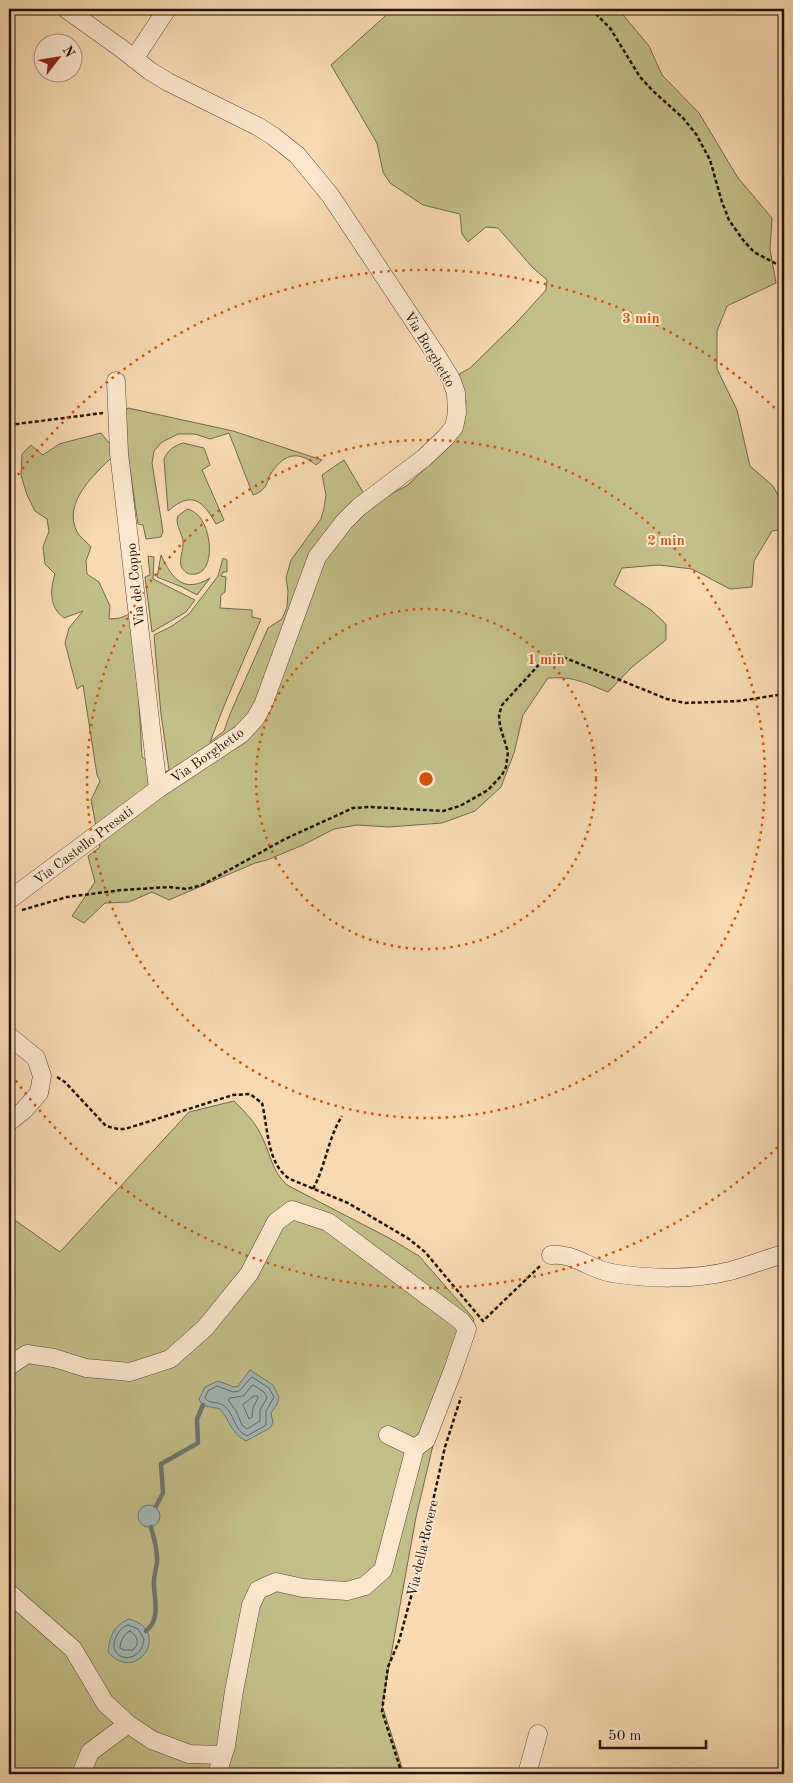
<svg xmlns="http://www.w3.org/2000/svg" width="793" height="1783" font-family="'Old Standard TT',serif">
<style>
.green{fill:#c2be89;stroke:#71684a}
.water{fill:#a2b8b7;stroke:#6e7672}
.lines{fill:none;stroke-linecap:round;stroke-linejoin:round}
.shore{stroke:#616661;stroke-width:1}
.stream{stroke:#6e7672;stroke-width:4.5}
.minor-casing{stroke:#564535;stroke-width:19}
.path{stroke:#20130b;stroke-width:2.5;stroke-dasharray:4 2.5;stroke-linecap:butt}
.minor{stroke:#fae7cd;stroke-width:18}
.ring{fill:none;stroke:#d4520c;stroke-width:2.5;stroke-dasharray:2.5 5}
.labels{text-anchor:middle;stroke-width:4;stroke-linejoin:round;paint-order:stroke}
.street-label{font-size:14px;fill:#20130b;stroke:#fae7cd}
.centre{fill:#d4520c;stroke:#fae7cd;stroke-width:2.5}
.ring-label{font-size:15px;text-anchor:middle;font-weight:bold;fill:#d4520c;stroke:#fae7cd;stroke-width:4;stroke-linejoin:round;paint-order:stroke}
</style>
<rect width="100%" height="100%" fill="#f7dab2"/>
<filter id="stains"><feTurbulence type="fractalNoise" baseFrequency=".004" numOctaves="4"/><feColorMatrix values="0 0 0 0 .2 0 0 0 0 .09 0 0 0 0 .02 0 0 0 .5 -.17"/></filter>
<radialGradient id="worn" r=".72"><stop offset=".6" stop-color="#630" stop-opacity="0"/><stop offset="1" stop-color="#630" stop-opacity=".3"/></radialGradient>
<path class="green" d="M393 9H618L649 46 662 75 699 113 738 178 772 218 770 249 776 283 727 306 717 331V369L737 410 750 466 773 486 784 506V529L772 531 754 561 752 587 730 589 692 569 659 565 622 568 614 585 651 610 666 624V640L632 667 608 692C585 683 574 676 548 678L523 715 514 753 501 787 475 811 442 823 389 827 357 825 334 829 303 845 267 860 255 863 169 900 152 892 129 902 105 903 84 923 72 916 95 882 88 856 100 847 91 800 100 781 97 775 83 685 77 689 65 643 69 628 83 611 64 618C49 607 50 590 55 574L45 564 43 547 49 531 47 519 35 511 27 495 21 475 22 454 31 445 43 455 59 444 101 433 113 448 114 455C95 474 62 502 77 532 80 537 87 542 91 547L86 561 87 574 99 582 110 606 109 619 120 618 134 612 142 757 164 773 169 770 161 714 154 635 172 626 189 614 218 576 223 558 227 560V572H223L221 576 226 577 225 592 221 595 220 608 252 610V617L261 619 224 706 210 742 224 731 230 714 268 628 282 619 287 607 288 591 286 578 291 560 321 519 324 508 326 495 322 475 344 460 364 494 379 501 408 485 449 446 464 424 466 401 456 376 470 368 515 324 546 290 547 280 533 268 498 228 486 227 468 242 462 234 460 214 423 205 390 183 383 172 377 143 331 65Z
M128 408 233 431 322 460 316 465C297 449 282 455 270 475 268 479 267 486 263 489 261 492 256 494 253 495L229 433 210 439 195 434H178L162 442 154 451 152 463 163 531 161 537 146 539 143 525 138 524 122 415Z
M183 443 204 448 210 465 202 470 224 520 216 524C203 501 192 490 168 511L164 459C168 450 174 446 183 443Z
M187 509C213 513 219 578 191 574 187 574 184 571 182 568 178 561 184 549 183 541 182 534 177 527 177 519L178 516Z
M161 555C172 579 184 594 210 578L197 595 182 587 157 577Z
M148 556 154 557 153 579 195 600 186 612 152 632 145 577 150 575Z
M234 1101C246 1113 257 1124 263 1139 271 1156 272 1171 287 1185L389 1238 419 1256 474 1319 434 1441 416 1517 382 1705 404 1774H9V1216L60 1252 189 1112Z"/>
<path class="water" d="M250 1370 273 1385 279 1397 277 1404 271 1413 273 1423 270 1428 246 1441C230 1433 231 1421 220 1409 211 1406 203 1409 199 1399L205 1387 218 1381 234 1387 238 1386Z
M138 1516a11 11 0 1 1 22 0a11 11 0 1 1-22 0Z
M129 1619C173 1631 136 1685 108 1652 110 1636 113 1626 129 1619Z"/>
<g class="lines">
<path class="shore" d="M252 1377 269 1388 274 1397 266 1411V1425L247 1436C233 1430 235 1413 223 1405 216 1401 209 1404 205 1398L208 1391 217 1386 233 1392 239 1391Z
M253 1385 264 1392 267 1398 260 1410V1421L247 1429 242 1425 236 1411 228 1400 230 1398 243 1396Z
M254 1396H257L258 1398 253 1408 252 1417 249 1419 243 1405Z
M128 1625 138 1629 144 1639C141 1668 103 1660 117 1635 120 1630 122 1627 128 1625Z
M130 1631C138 1636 140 1644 133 1650H124L120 1648C120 1642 124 1633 130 1631Z"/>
<path class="stream" d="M156 1506 163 1493 161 1464 198 1443 197 1419 203 1405
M146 1631C160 1620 155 1602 154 1586 153 1578 156 1570 157 1563 158 1550 154 1539 151 1527
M430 1770 455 1774"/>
<g class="minor-casing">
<path id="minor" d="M134 59 167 9
M116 381 119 453 158 789
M9 900 158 789 241 734 255 719 263 705 317 557 344 522 359 507 424 458 445 438 454 427 457 413 456 393 451 379 435 353 330 195 297 155 273 136 257 126 168 82 150 71 122 49 66 9
M9 1036 36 1058 42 1076 39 1093 23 1111 9 1122
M551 1255C573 1252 591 1270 612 1273 648 1279 694 1280 730 1271 748 1266 766 1259 784 1254
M9 1366 27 1354 54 1358 86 1368 130 1372 170 1359 205 1328 249 1274 276 1222 292 1210 328 1222 461 1321 467 1329 453 1370 426 1440 415 1448
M9 1593 73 1649 105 1703 128 1724
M81 1774 90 1752 128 1724 152 1740 189 1754 223 1755
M217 1774 226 1746 234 1691 251 1605 258 1590 276 1582 303 1588 347 1591 365 1586 383 1570 415 1448 388 1435
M527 1774 538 1734"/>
</g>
<path class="path" d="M591 9 610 28 640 77 652 90 683 118 696 134 710 160 722 202 729 220 743 240 754 252 784 268
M9 425 103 413
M22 910 67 897 122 890 169 887 187 889 202 885 285 839 353 808 370 807 443 811 460 806 488 790 502 775 506 767 508 752 500 726 499 715 502 705 546 657 553 654 563 657 667 699 685 703 739 701 784 694
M57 1077 65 1082 106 1126 118 1129H125L233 1095 250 1094 262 1103C268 1128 267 1165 290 1179L348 1203 409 1239 425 1252 483 1321 541 1265
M313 1189C326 1165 328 1138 342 1116
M402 1774 382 1711 388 1667 399 1641 414 1586 445 1447 461 1397"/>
<use href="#minor" class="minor"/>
</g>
<g class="ring">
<circle cx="426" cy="779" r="170"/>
<circle cx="426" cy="779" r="339"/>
<path d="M783 1142A509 509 0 0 1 9 1071M9 487A509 509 0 0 1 783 416"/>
</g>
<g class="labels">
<g class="street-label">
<text transform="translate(430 349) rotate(59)" y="5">Via Borghetto</text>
<text transform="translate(135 585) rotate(-96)" y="5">Via del Coppo</text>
<text transform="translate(207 755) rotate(-35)" y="5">Via Borghetto</text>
<text transform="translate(83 845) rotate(-37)" y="5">Via Castello Presati</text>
<text transform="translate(422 1548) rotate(-77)" y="5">Via della Rovere</text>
</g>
</g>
<circle cx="426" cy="779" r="8" class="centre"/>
<g class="ring-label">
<text x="641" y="323">3 min</text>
<text x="666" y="545">2 min</text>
<text x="546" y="664">1 min</text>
</g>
<rect width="793" height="1783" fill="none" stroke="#f7dab2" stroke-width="30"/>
<rect x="10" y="10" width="773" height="1763" fill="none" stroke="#20130b" stroke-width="2.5"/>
<rect x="15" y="15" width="763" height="1753" fill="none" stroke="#20130b"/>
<g transform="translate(58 58) rotate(59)"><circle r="24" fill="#fae7cd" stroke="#a3927f"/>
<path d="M0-4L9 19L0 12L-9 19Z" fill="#8f2418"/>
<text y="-8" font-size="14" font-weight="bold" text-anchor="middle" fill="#20130b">N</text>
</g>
<path d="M600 1740v8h106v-8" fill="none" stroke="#20130b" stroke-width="2.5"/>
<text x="608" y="1740" font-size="15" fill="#20130b" stroke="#fae7cd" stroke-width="4" paint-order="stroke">50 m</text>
<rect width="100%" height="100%" filter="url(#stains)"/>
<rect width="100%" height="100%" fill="url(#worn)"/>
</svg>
